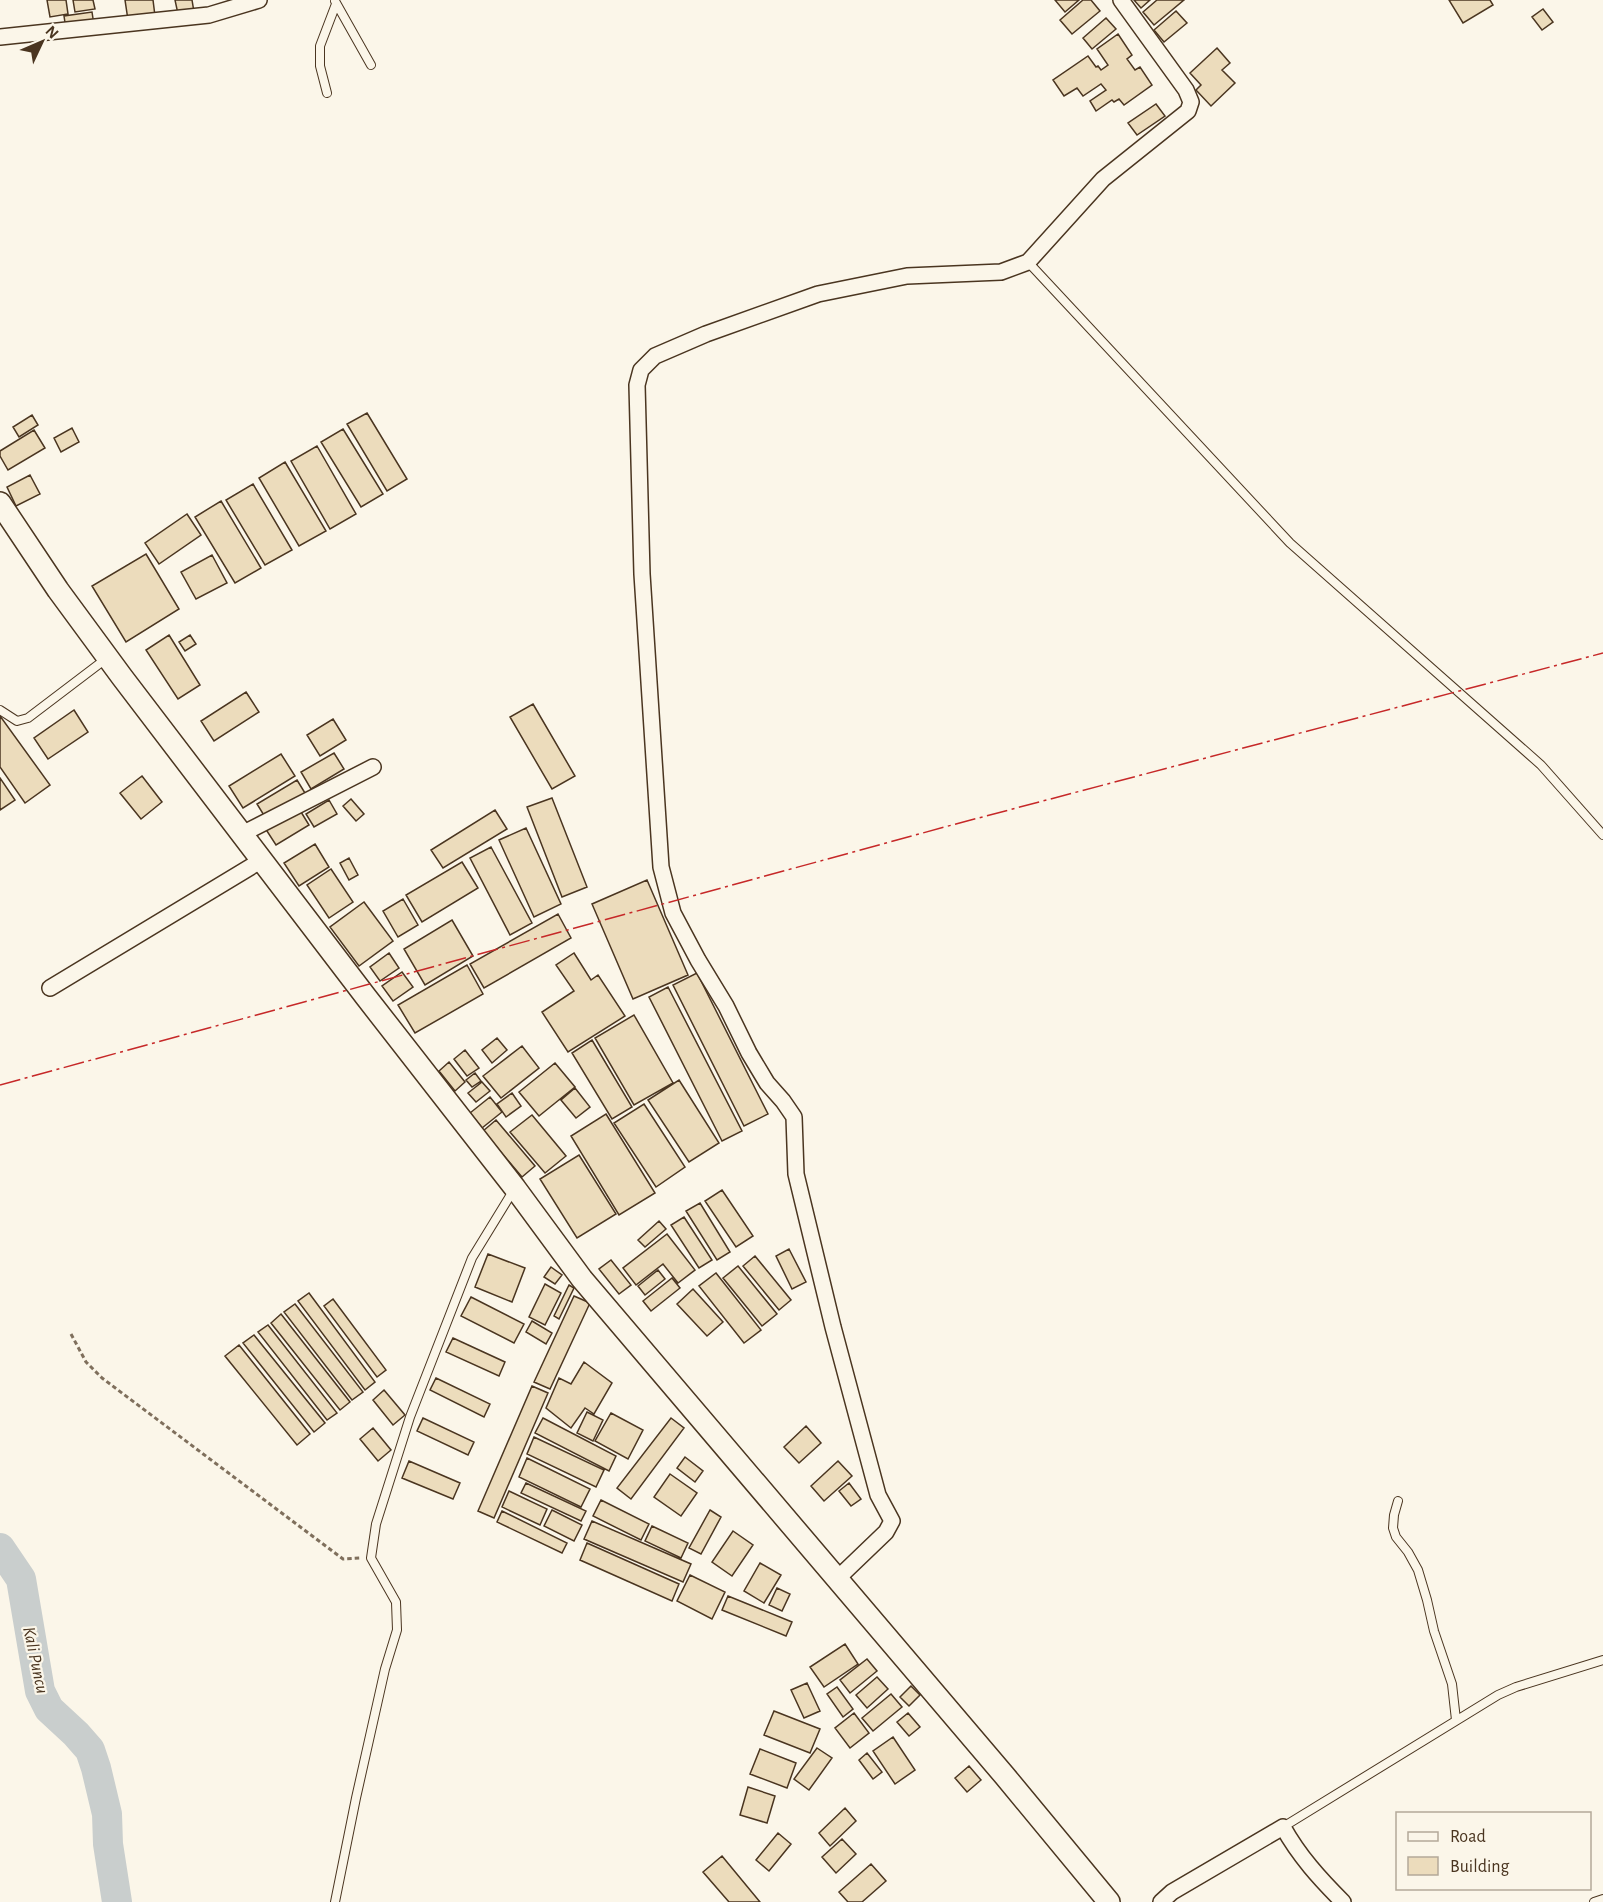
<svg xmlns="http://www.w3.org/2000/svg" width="1603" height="1902" font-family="'Alegreya Sans',sans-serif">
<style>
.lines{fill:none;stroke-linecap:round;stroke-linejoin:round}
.river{stroke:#c9cecd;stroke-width:30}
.building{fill:#ecdcbc;stroke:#4a3520;stroke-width:1.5}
.service-casing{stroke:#4a3520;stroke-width:10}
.minor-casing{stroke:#4a3520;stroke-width:18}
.secondary-casing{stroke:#4a3520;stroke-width:24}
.path{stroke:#7f6f5c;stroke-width:3;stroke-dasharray:4.5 3;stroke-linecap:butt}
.service{stroke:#fbf6e9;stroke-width:8}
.minor{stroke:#fbf6e9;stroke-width:15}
.secondary{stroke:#fbf6e9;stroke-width:21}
.power{stroke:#c62828;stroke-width:1.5;stroke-dasharray:21 4.5 3 4.5;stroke-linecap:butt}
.labels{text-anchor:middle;stroke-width:4.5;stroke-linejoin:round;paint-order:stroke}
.water-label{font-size:18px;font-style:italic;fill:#4a3520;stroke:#fbf6e9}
</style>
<rect width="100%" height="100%" fill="#fbf6e9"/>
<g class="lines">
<path class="river" d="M0 1548 21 1579 40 1691 49 1709 76 1734 90 1750 96 1768 107 1814 108 1844 117 1902"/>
</g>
<path class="building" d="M47 0H66L68 14 50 17Z
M73 0H93L95 9 75 12Z
M125 0H153L155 16 128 20Z
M175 0H192L194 12 178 14Z
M1055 0H1079L1065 12Z
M1083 0H1091L1100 11 1072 34 1060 20Z
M1134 0H1150L1141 8Z
M1157 0H1184L1154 25 1143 12Z
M1449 0H1490L1493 5 1463 23Z
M1543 9 1553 22 1542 30 1532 17Z
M1176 11 1187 23 1164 42 1154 30Z
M92 12 94 25 66 29 64 16Z
M1106 18 1116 29 1092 49 1083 38Z
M1118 34 1132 55 1127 59 1135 70 1140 67 1152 85 1124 105 1119 99 1114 102 1112 100 1096 111 1090 101 1106 90 1101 84 1083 96 1077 88 1064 96 1053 80 1088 56 1096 67 1098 66 1101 70 1108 65 1097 49Z
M1217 48 1230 63 1222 70 1235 83 1211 106 1196 90 1201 85 1190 73Z
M1156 104 1165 116 1137 135 1128 123Z
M367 413 407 479 387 491 347 424Z
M32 415 38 425 19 437 13 427Z
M72 428 79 442 61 452 54 438Z
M343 429 383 494 361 507 321 442Z
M34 430 45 448 8 470 0 456V451Z
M317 446 356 514 330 529 291 461Z
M285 462 326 531 299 546 259 478Z
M30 475 40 494 16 506 7 487Z
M253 484 292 550 265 565 226 500Z
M221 501 261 568 235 583 195 517Z
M187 514 201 535 159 564 145 543Z
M146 554 179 609 126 642 92 586Z
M212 555 227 583 196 599 181 572Z
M169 635 200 685 178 699 146 650Z
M190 635 196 644 185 651 179 642Z
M246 692 259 712 214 741 201 721Z
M533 704 575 776 552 789 510 717Z
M74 710 88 732 48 759 34 738Z
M0 716 50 785 25 803 0 767Z
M333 719 346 740 320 756 307 735Z
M334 753 344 769 311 789 301 772Z
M281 754 295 776 243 808 229 786Z
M142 776 162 802 141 819 120 793Z
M0 778 15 800 0 810Z
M297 780 305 793 265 817 257 804Z
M552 798 587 887 562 897 527 807Z
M351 799 364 814 356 821 343 806Z
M329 800 337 814 314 827 306 814Z
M298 807 309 825 276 845 265 828Z
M495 810 507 829 443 868 431 850Z
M526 828 561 904 534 917 499 840Z
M315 844 329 867 299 886 284 863Z
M491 847 532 923 510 935 470 858Z
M349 858 358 875 349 880 340 863Z
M462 862 478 888 422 922 406 895Z
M331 869 353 902 329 918 307 885Z
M647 880 688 975 633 999 592 904Z
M403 899 418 925 398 937 383 911Z
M364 902 393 941 359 966 330 927Z
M558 914 571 938 484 988 470 964Z
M452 920 473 956 425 985 404 949Z
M389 953 399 968 380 981 370 967Z
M574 953 591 980 598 975 625 1016 568 1052 542 1012 574 991 556 965Z
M467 965 483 994 415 1033 398 1005Z
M402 972 413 987 393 1001 382 986Z
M697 973 768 1114 744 1126 673 985Z
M668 987 742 1131 722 1141 649 997Z
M634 1015 673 1083 634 1105 595 1038Z
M497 1038 507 1050 492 1063 482 1050Z
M592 1040 632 1107 612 1119 572 1053Z
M522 1046 539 1068 501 1098 483 1076Z
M465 1050 479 1068 467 1076 454 1059Z
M449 1062 465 1082 455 1091 439 1071Z
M555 1063 575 1087 539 1116 519 1092Z
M475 1073 481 1081 472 1087 466 1080Z
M679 1080 719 1143 689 1162 648 1100Z
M482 1082 490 1091 476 1102 468 1093Z
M575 1088 590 1107 576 1118 561 1100Z
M512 1093 521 1106 506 1117 497 1104Z
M490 1097 502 1112 482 1128 470 1113Z
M644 1104 685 1167 656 1187 614 1123Z
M606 1114 655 1193 619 1215 571 1136Z
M532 1115 566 1156 545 1173 510 1132Z
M496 1120 535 1166 522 1177 483 1131Z
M579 1155 616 1214 577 1238 540 1179Z
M722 1190 753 1236 736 1247 705 1201Z
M700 1203 730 1252 717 1260 686 1211Z
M684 1217 712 1260 699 1268 671 1225Z
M659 1221 666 1229 645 1247 638 1240Z
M667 1234 695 1270 678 1283 663 1264 636 1285 623 1268Z
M789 1249 806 1282 792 1289 776 1256Z
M488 1254 525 1268 512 1302 475 1287Z
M755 1256 791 1300 779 1310 743 1266Z
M611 1260 631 1285 619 1294 599 1269Z
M738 1266 777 1314 762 1326 723 1278Z
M551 1267 562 1275 555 1284 544 1277Z
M658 1270 665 1279 645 1295 638 1286Z
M716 1273 761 1330 744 1343 699 1286Z
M672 1278 680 1288 651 1311 643 1301Z
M545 1284 561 1293 545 1325 529 1317Z
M569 1285 574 1288 559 1319 554 1316Z
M693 1289 723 1322 707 1336 677 1304Z
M309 1293 375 1382 365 1390 298 1301Z
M574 1296 590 1303 550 1389 534 1382Z
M471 1297 524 1324 514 1343 461 1316Z
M333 1299 386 1370 377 1377 324 1306Z
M295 1304 363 1392 352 1400 284 1312Z
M281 1314 350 1402 340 1410 271 1323Z
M532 1321 552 1333 546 1344 526 1332Z
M268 1325 337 1413 327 1420 258 1332Z
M254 1335 325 1423 314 1432 243 1343Z
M453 1338 505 1362 499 1376 446 1352Z
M239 1345 310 1434 297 1445 225 1356Z
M584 1362 612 1383 594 1414 585 1408 571 1428 546 1408 559 1378 571 1384Z
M436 1378 490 1404 484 1417 430 1390Z
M532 1386 548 1393 494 1518 478 1511Z
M384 1390 405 1415 393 1425 373 1400Z
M587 1412 603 1420 593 1441 577 1433Z
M611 1413 643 1430 628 1459 595 1441Z
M423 1418 474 1442 468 1455 417 1431Z
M543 1418 616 1456 609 1471 535 1433Z
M671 1418 684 1428 631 1499 617 1488Z
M806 1426 821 1443 799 1463 784 1447Z
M373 1428 391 1450 378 1461 360 1439Z
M534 1437 604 1470 596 1487 527 1454Z
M685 1457 703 1471 695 1482 677 1468Z
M527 1458 590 1489 581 1507 519 1477Z
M409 1461 460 1483 453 1499 402 1478Z
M838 1461 852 1476 824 1501 811 1486Z
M670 1474 697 1493 681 1516 654 1497Z
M526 1483 586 1511 581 1521 521 1493Z
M849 1483 861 1499 851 1506 839 1491Z
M509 1491 547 1509 540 1525 502 1507Z
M601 1500 649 1524 641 1540 593 1516Z
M552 1510 582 1525 574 1541 544 1526Z
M710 1510 721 1517 701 1554 689 1548Z
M502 1511 567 1543 562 1553 497 1522Z
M592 1521 691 1564 683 1582 584 1539Z
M652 1526 688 1543 681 1558 645 1541Z
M733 1531 753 1545 732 1576 712 1562Z
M587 1543 679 1584 672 1601 580 1560Z
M760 1563 781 1575 764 1603 744 1591Z
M690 1575 725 1592 712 1619 677 1601Z
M777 1588 790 1594 782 1611 769 1605Z
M728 1596 792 1622 786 1636 722 1610Z
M845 1644 858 1664 824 1687 810 1667Z
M867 1659 877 1671 850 1693 840 1680Z
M877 1677 888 1689 867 1708 856 1695Z
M807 1683 820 1711 804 1718 791 1690Z
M911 1686 920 1695 909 1706 900 1697Z
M837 1687 853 1709 843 1717 827 1694Z
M891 1694 902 1707 873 1731 862 1718Z
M774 1711 820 1729 810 1753 764 1735Z
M854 1713 869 1733 850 1748 835 1728Z
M908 1713 920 1727 909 1736 897 1722Z
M893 1737 915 1770 895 1784 873 1751Z
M817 1748 832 1758 809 1790 794 1779Z
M760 1749 796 1763 787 1788 750 1774Z
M867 1753 882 1772 873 1779 859 1760Z
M969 1766 981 1780 967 1792 955 1778Z
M748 1787 775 1796 767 1823 740 1815Z
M845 1808 856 1821 830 1846 819 1833Z
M778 1833 791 1844 769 1871 756 1860Z
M842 1839 856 1854 836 1873 822 1857Z
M722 1856 760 1902H729L703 1872Z
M871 1864 886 1881 862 1902H848L839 1892Z"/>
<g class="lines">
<g class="service-casing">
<path id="service" d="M335 1 371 65
M327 93 320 66V46L336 4
M1028 262 1290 543 1541 765 1603 835
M0 710 17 721 28 718 107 658
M1398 1501 1394 1515 1393 1528 1396 1537 1408 1552 1418 1570 1427 1600 1434 1631 1452 1684 1456 1720
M1283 1827 1498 1695 1516 1687 1603 1660
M335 1902 356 1798 385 1669 397 1630 396 1602 371 1558 376 1524 410 1417 472 1258 513 1191
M1594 1902 1603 1899"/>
</g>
<g class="minor-casing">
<path id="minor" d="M0 37 209 15 259 0
M242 834 373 767
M50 988 262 860
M837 1579 886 1532 892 1521 878 1495 833 1327 796 1174 794 1117 783 1101 767 1083 749 1053 726 1006 698 960 673 913 661 867 642 574 637 385 641 370 655 356 706 334 818 294 907 276 1001 272 1028 262 1103 179 1188 111 1191 102 1186 90 1121 0
M1161 1902 1172 1892 1283 1827C1299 1856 1320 1879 1343 1902"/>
</g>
<g class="secondary-casing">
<path id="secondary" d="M0 503 58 590 122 677 366 997 515 1188 582 1279 1004 1775 1109 1902"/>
</g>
<path class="path" d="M71 1334 86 1362 102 1378 343 1559 360 1558"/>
<use href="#service" class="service"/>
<use href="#minor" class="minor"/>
<use href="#secondary" class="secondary"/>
<path class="power" d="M0 1085 952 825 1603 653"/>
</g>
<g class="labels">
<g class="water-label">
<text transform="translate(36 1660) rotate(78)" y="6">Kali Puncu</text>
</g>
</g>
<rect x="1396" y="1812" width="195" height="78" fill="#fbf6e9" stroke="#b4a999" stroke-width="1.5"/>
<rect x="1408" y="1832" width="30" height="9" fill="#fbf6e9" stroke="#b4a999" stroke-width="1.5"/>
<text x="1450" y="1842" font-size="18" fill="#4a3520">Road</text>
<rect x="1408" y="1857" width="30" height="18" fill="#ecdcbc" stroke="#b4a999" stroke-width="1.5"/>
<text x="1450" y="1872" font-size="18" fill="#4a3520">Building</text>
<g transform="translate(42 42) rotate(46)" stroke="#fbf6e9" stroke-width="4.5" paint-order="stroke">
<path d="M0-4.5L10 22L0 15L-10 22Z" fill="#4a3520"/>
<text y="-9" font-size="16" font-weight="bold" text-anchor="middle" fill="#4a3520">N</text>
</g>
</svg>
